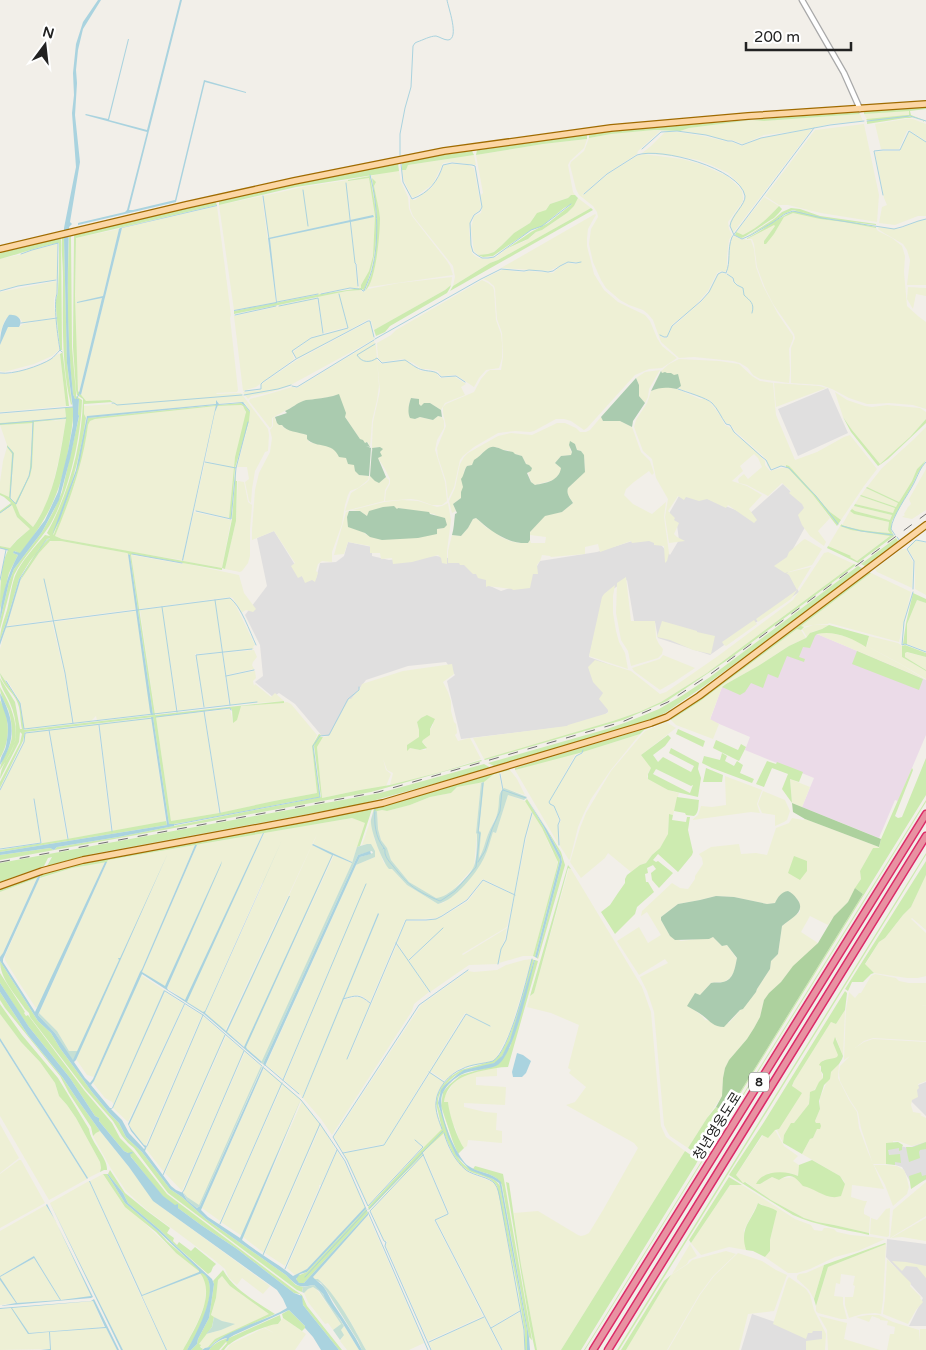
<svg xmlns="http://www.w3.org/2000/svg" width="926" height="1350" font-family="'Varela Round','Noto Sans KR',sans-serif">
<style>
.residential{fill:#e0dfdf}
.industrial{fill:#ebdbe8}
.farmland{fill:#eef0d5;fill-rule:evenodd}
.grass{fill:#cdebb0;fill-rule:evenodd}
.forest{fill:#add19e}
.wetland{fill:#c6e0d4}
.cemetery{fill:#aacbaf}
.water{fill:#aad3df;fill-rule:evenodd}
.lines{fill:none;stroke-linecap:round;stroke-linejoin:round}
.stream{stroke:#aad3df;stroke-width:1}
.minor-casing{stroke:#a9a9a9;stroke-width:7}
.major-casing{stroke:#a06b00;stroke-width:8}
.highway-casing{stroke:#dc2a67;stroke-width:9}
.minor{stroke:#fff;stroke-width:4.5}
.major{stroke:#fcd6a4;stroke-width:5.5}
.highway{stroke:#e892a2;stroke-width:6}
.rail{stroke:#707070;stroke-width:1;stroke-dasharray:10 10;stroke-linecap:butt}
.labels{text-anchor:middle;stroke-width:5;stroke-linejoin:round;paint-order:stroke}
.shield{fill:#fff;stroke:#646464;stroke-width:1}
.shield-label{font-size:12px;font-weight:bold;fill:#222}
.street-label{font-size:14px;fill:#222;stroke:#fff}
</style>
<rect width="100%" height="100%" fill="#f2efe9"/>
<path class="residential" d="M828 388 848 433 798 456 778 409Z
M783 484 807 508 809 520 784 565 799 592 710 655 658 638 655 622 634 621 627 580 604 595 589 657 624 670 640 687 603 716 571 726 461 739 447 681 455 675 446 662 408 666 366 680 353 697 330 736H322L295 704 279 693 273 697 255 682 263 676 260 645 245 615 267 586 257 538 274 531 305 581 316 579 320 563 336 562 344 556 348 542 372 547V556L389 560 436 556 466 561 490 578V586L501 591 528 582 540 561 597 552 652 535 670 555 679 540 677 525 667 517 679 496 708 499 748 515Z
M926 1082V1116L911 1101 916 1086Z
M926 1141V1180L912 1185 902 1167 885 1162 887 1143 909 1148Z
M887 1239 926 1244V1326H909L923 1298 886 1257Z
M752 1314 801 1331H824V1342L810 1350H741Z"/>
<path class="industrial" d="M817 634 926 680V735L898 801 895 800 879 838 802 807 814 778 745 750 750 737 710 720 722 687Z"/>
<path class="farmland" d="M909 110 910 115 879 119H867L864 114Z
M860 114 863 121 830 124 799 131 764 135 743 144 732 140 728 141 706 135 680 131 689 128 752 120 764 121Z
M905 119H913L926 124V141L909 130 907 131 899 149H881L875 124Z
M864 124 879 195 877 222 821 213 788 205H779L765 196 815 130Z
M812 129 733 233 730 226V222L734 215 745 200V196L743 190 738 183 728 173 711 165 698 160 683 157 642 153 651 146 664 133 666 132H677L703 136 729 142H732L742 146 761 138Z
M654 130 660 131 638 151 637 154 606 174 583 194 582 196 608 174 637 156 643 154 682 159 700 164 727 176 737 185 742 191 743 197V201L728 222 729 229 732 235 729 240 727 256V270L725 272 721 271 717 273 708 291 692 309 674 323 671 326 668 335 666 337 659 335 664 338H667L672 327 676 324 702 301 709 292 718 274 722 273 726 274 732 278 733 282 737 285 743 288 737 284 734 281 733 278 727 273 728 270 729 247 732 237 734 236 741 239H745L746 240H751L754 249 756 267 763 286 778 314 793 336V339L789 349 790 371 789 383 760 379 753 375 748 368 740 363 733 361 694 357 679 358 661 342 653 320 648 314 643 310 629 305 620 300 606 288 601 280 593 262 589 244 591 229 598 217 597 212 593 206 579 195 576 189 570 165 571 162 584 151 589 138 611 134Z
M909 131 926 142V216H918L895 225 879 223 882 207 887 205 884 198 875 152 884 151H900Z
M587 139 584 148 570 161 568 165 573 192 575 195H571L568 198 550 204 546 210 534 217 530 223 514 233 502 245 494 252 488 254 478 255 474 251 473 245 471 228 474 216 481 213 482 209 481 195 483 193 476 155 543 144Z
M474 155 476 165 452 162 443 163 433 184 415 197H412L404 181 402 170H406L408 165Z
M452 164 468 165 474 168 481 207 480 210 473 215 471 219 469 230 472 253 475 256 479 258 485 259 496 257 506 249 525 241 532 236 536 232 542 230 567 213 574 206 578 198 591 208 498 260 490 263 453 286 455 277 453 266 413 216 410 208V198L413 200H415L432 187 438 178 444 165Z
M396 170 399 171 401 182 408 197 409 209 412 216 447 261 450 266 453 275 369 287 375 266 380 219 374 186 376 182 372 178 371 176Z
M369 178 375 216 373 256 369 271 361 285V288H359L357 264 355 262 351 221 374 216 351 220 347 182 350 220 269 238 263 196 303 187 348 180 349 181Z
M262 196 276 302 234 310 219 205Z
M764 197 779 206 767 219 750 232 743 235 739 234 736 232Z
M217 206 231 315 230 318 238 390 237 392 216 393 217 394 241 393 268 429 269 435 268 451 265 452 262 458 255 471 252 489 251 503 249 501 245 482 249 479 247 467H237L249 422 250 411 245 403 233 402 219 404 217 401 216 404 87 416 86 418 84 414V406L112 404 113 401 110 400 86 401 81 395 122 228Z
M793 213 820 219 844 222 876 228 878 231 892 238 902 246 905 256 904 272 907 306 918 316 926 322V409L913 405 889 403 873 404H867L849 398 832 389 821 385 791 383V348L795 338 794 334 773 304 765 288 757 267 754 244 752 239H747L774 224 775 226 764 241 774 234 784 217Z
M595 214 596 215 594 218 588 229 587 238V246L594 274 604 290 618 302 645 315 650 321 657 338 662 346 677 358 662 368 649 369 635 375 587 428 584 430 571 421 564 419H556L534 431 530 432 515 431 498 433 474 447 463 456 460 460 454 487 448 499 446 481 438 457 437 448 446 426 443 413V407L446 404 474 392 481 379 487 372 490 370H501L503 357 502 333 497 319 495 289 494 286 488 281 483 279 504 269 512 271 523 272 529 271 553 273 559 267 568 263 575 264 581 262H567L549 271 501 268Z
M926 220V285H907L910 260 907 250 903 244 884 233 878 229 879 227 894 229H899L918 221Z
M350 221 358 288H349L321 293 319 295 317 294 277 302 270 239Z
M119 229 103 296 77 303 102 298 79 393 76 361 75 296 76 238Z
M57 244V279L18 286 0 290V259L18 255H20L33 250Z
M452 277 451 285 445 290 374 330 371 321 369 319 297 359 293 352 311 338 348 328 339 294 347 327 324 333 318 297 347 291 361 290 363 292 368 289 399 283Z
M482 280 488 283 493 287 494 290 496 320 501 334 502 343V358L499 368 486 370 479 378 474 387 456 375 441 376 438 371 427 369H422L413 363 403 359 382 362 378 358 377 343 391 335 396 330Z
M56 281 57 284V294L54 298V308L56 317 23 323 19 317 7 318 5 320 0 333V292Z
M908 287 926 288V296L916 294 913 309 907 299Z
M317 298 323 334 311 337 292 351 294 359 256 387 243 391 234 316Z
M56 318 59 350 52 356 34 364 4 372 0 371V345L8 327H19L23 324Z
M368 322H370L374 339 362 346 287 387 271 392 251 396 248 399 244 394 243 392 261 390V385L263 383 297 360Z
M374 341 376 346 379 386 377 400 372 421 370 447 368 442 365 443 360 439 345 417 336 395 330 397 303 401 272 418V426L270 428 249 401 250 399 272 393 292 387 297 388Z
M58 354H60L66 406 0 412V374H10L37 366 50 360Z
M679 359 719 361 739 364 752 376 760 381 773 383 776 415 795 460 817 452 844 437 850 435 877 469 864 486 841 520 830 512 789 466H781L770 469 767 465V460L762 455 735 431 730 424 726 423 711 401 705 398H701L687 391 678 389 681 386 674 375 662 373 661 371 669 364Z
M377 360 382 364 405 360 421 371 436 372 440 378 455 377 466 384 461 387 465 395 445 403 441 410 430 403 421 406 419 404 418 399 412 398 409 403V409L415 419 420 417 433 420 438 416 442 417 444 421V428L437 440 435 450 445 482 447 501 442 505H432L418 500 411 499 385 501 386 491 390 484V479L385 469 378 458 381 456 380 452V447L372 448V445L373 422 380 391Z
M660 370 649 389 648 397 645 403 639 396V385L636 378 645 372Z
M774 383 819 386 826 388 776 407Z
M666 387 677 389 700 399H705L710 402 719 414 725 425 731 428 736 435 753 448 765 461V465L770 471 781 468H788L813 495 830 518 818 531 826 542 824 546 810 536 802 525 798 515 804 508 802 504 789 493 791 491 782 483 768 496 747 485 739 483 738 480 739 478 744 474 748 479 762 467 758 458 754 454 740 466 743 471 732 481 747 486 762 495 749 509 757 520 754 523 728 505 726 508 707 499 699 501 686 497 684 500 678 496 668 511 675 518 674 520 679 523 674 534 677 537 685 541 669 543 665 517 668 499 656 478 652 459 643 451 634 427 636 420 647 403 651 391 658 388Z
M835 392 847 400 865 406 872 407 887 405 920 408 926 412V419L910 437 880 465 852 430 843 417Z
M241 405 245 409 246 415 235 457 229 518 194 510 205 462 228 466 205 461 215 412 217 406Z
M216 406 182 560 131 552 62 539 55 536 73 489 80 466 88 425 90 421 95 419Z
M65 408 66 417 63 419 0 423V414Z
M275 417V420L282 425 284 428 307 435 309 442 313 443 325 445 334 449 355 465 359 475 369 476 368 480 358 488 350 491 348 495 345 505 342 524 332 552V562L322 561 318 564 316 571 318 573 315 582 312 580 305 583 302 576 298 578 291 566 295 563 274 531 252 540V530L255 490 259 473 270 452 272 438 270 430 273 426V418Z
M601 417 603 421H620L632 427 641 452 650 461 654 473 652 475 649 471 634 482 626 489 624 495 633 504 652 514 666 502 664 517 669 553 667 561 665 563 664 546 654 545V543L649 541 632 543 631 541 600 552 598 544 585 547V554L551 557 550 556 542 555 540 561 537 565 538 574H533L530 588 513 590 512 589 488 586 486 587V580L478 578 476 574H473L464 565H460L459 563H448V551L452 535 461 536 468 528 473 519 476 518 487 528 496 532 501 537 510 541 519 543H528L530 540 531 543H545L546 537 530 535V532L545 515 562 512 573 503 568 495 567 491 568 488 585 471 584 457 581 451 577 450 575 444 569 449 572 452 571 455 561 456 555 463 562 468 560 473 554 480 535 485 531 482 526 464 522 456 515 454 507 450H503L496 447 482 453 472 465 467 466 464 471V487L461 498 453 504 456 511 452 513 449 501 455 488 460 464 464 457 468 453 498 436 511 433 532 435 557 423H565L576 428 580 432H586L590 430Z
M66 419 59 459 51 491 44 509 33 527 20 515 16 505 30 476 34 422 63 420Z
M33 422 30 467 29 476 15 503 10 498 14 453 7 445 0 425Z
M926 427V460L917 469 912 481 899 502 867 487 882 468 913 440Z
M7 447 12 454 9 498 0 493V482L3 461Z
M926 469V510L912 519 902 517 905 515 904 514 908 507 911 504 909 499Z
M370 476 382 480 386 477 389 480V483L385 490 384 501 345 511 351 493 366 483 369 480Z
M238 481 244 482 248 502 252 505 250 529V556L248 563 242 571 240 572 225 569 236 521Z
M866 488 898 503 896 507 861 495Z
M860 496 895 508 893 514 855 504Z
M402 500 418 501 437 507 442 506 448 503 451 520 447 551V564L442 563 441 558 438 555 412 562 393 564 392 558 381 559 380 553H370V546L348 542 344 554 334 555 346 512 349 511 347 517 355 529 365 533 366 535 437 529 444 528 437 516 434 514 423 512 398 508 397 509 394 508 367 516 360 511 352 510 384 502Z
M12 504 17 517 31 529 17 539 10 548 0 546V513Z
M854 506 892 515 890 520 855 511 851 509Z
M850 511 854 514 889 522 888 526 890 533 861 530 842 525Z
M194 512 231 520 222 568 183 561Z
M840 526 861 532 891 535 857 561 828 546Z
M805 539 822 549 812 565 785 573 774 566 787 557 789 552 803 540Z
M56 540 128 553 136 609 53 620 43 578 52 620 7 626 20 581 39 553 48 542Z
M915 540 926 543V595L915 589V564L914 559 907 548Z
M902 549H906L913 562 912 588 877 572 875 569Z
M828 552 854 564 707 673 661 702 639 712 613 721 547 741 484 759 473 738 567 726 568 725 608 713V710L599 699 603 693 593 682 588 667 595 660 631 671 660 694 666 692 718 656 793 600 824 553Z
M131 555 182 564 183 563 239 575 244 593 256 609 253 612 246 610 241 613 233 598 230 597 139 609Z
M811 567 797 590 791 599 758 622 756 619 797 590 789 575 786 573Z
M871 573 911 592 899 642 829 623 828 624 813 625H829L822 629 812 632 807 637 802 629 813 625 800 627Z
M626 577 631 621H655L656 638 659 644 663 649 662 654 658 658 631 666 628 651 621 640 616 613 617 583Z
M615 585 613 596V613L616 631 619 642 625 653 628 669 589 656 602 597 604 594Z
M230 598 232 599 238 610 255 645 253 647 254 649 223 652 215 600Z
M215 600 222 652 195 654 203 707 178 711 162 607Z
M917 600 926 603V651L907 644V624Z
M162 607 177 711 155 714 140 610Z
M136 611 151 714 97 720 96 716 91 721 74 723 65 672 53 622Z
M754 620 757 624 726 646 724 645 722 642Z
M662 621 697 631V632L715 636 711 654 693 650 670 640 657 637Z
M52 622 64 673 73 723 24 729 21 703 7 680H5L0 673V649L6 627Z
M797 629 801 630 806 638 789 646 758 666 726 684 722 687 710 719 719 724 713 739 676 725 671 720 699 702Z
M828 632 852 638 902 665 926 680 817 634Z
M869 636 898 643 902 646V657L926 671V679L899 663 867 646Z
M254 650 257 657 253 662 252 665 254 669 226 675 223 653Z
M906 652 926 657V670L905 657V653Z
M222 653 229 705 204 707 196 655Z
M663 655 695 668 674 682 660 690 634 671 632 668 660 659Z
M452 664 454 674 443 682 448 692 451 701V711L454 722 456 724 457 733 455 735 458 741 470 738 481 759 441 772 390 785 393 773 387 770 383 759 386 770 391 774 386 786 360 790 322 798 317 747 323 737 329 736 349 699H351L360 689 362 684 403 671ZM421 718 435 720 433 722V725L422 742 426 746V750H420L410 748 407 745 419 738V730L417 722Z
M255 671 256 678 253 681 254 686 255 684 271 697 275 693 284 701 230 705 226 676Z
M287 702 291 704 317 735 312 746 317 793 274 801 220 813 205 712 230 709 233 723 241 706Z
M204 712 219 813 171 821 156 717Z
M151 718 166 821 113 831 99 724Z
M666 722 676 728 641 755 652 768 649 771 647 777 668 790 679 793 673 815 669 814 668 834 667 837 660 848 652 855 646 863 640 865 631 872 608 853 605 858 581 878 570 862 580 828 586 813 611 771 645 731Z
M98 724 111 831 69 839 49 730Z
M48 730 67 839 42 843 34 799 33 800 41 842 0 848V791L24 743 25 733Z
M640 734 610 771 591 799 584 813 578 827 570 859 569 860 560 846 559 825 561 820 554 806 550 803V801L576 756 582 754 583 752Z
M582 751 575 755 549 802 554 807 559 820 558 825 559 845 515 770Z
M510 770 517 779 525 795 503 788 501 772Z
M499 773 502 789 500 792 499 810 488 834 483 850 478 859 481 833 479 832 484 782 494 774Z
M725 776 762 790 757 804 760 813 751 812 692 820 698 815 701 806 712 807 726 805Z
M790 779 810 787 802 807 792 803Z
M477 783H481L476 833 477 834 474 867 454 889 441 898H436L409 882 391 860 387 848 381 840 378 829 377 811 382 810 387 811 410 805 430 797 451 793 457 787Z
M763 791 785 800 790 811 787 820 784 822 775 826V815L762 813 758 804Z
M508 795 525 801 532 812 525 838 514 894 483 879 467 899 442 915 436 918 405 920 370 1002 362 996 357 995 344 998 379 914 378 913 302 1098 300 1094 284 1080 366 882 283 1079 266 1065 356 865 375 857V851L367 844 362 845 371 819 374 838 384 863 392 869 407 885 438 904 443 903 459 891 484 858 493 832 496 833Z
M533 813 542 828 552 851 557 858V867L533 956H523L499 963 501 949 506 940 526 839Z
M352 818 366 823 352 862 313 844 317 834 225 1031 205 1013 263 884 262 883 205 1011 203 1013 187 1002V1000L264 833Z
M792 818 803 820 805 819 879 847V848H873L860 871 861 879 848 902 834 916 828 925 810 916 801 932 818 943 789 971 781 982 769 993 764 1000 760 1017 754 1028 747 1039 729 1060 725 1068 723 1078 722 1096 707 1118 688 1148 670 1136 668 1133 664 1125 654 1012 647 991 640 977 668 963 665 959 639 975 617 941 639 927 648 943 661 935 647 912 641 916 642 911 672 883 680 888 688 889 695 879V876L703 864 702 858 699 854 711 847 739 844 741 854 756 853 767 855 776 828 789 823ZM788 891 792 894 799 901 800 912 782 926 778 954 771 961 770 969 757 989 756 992 729 1023 705 1020 702 1016 693 1009 700 995 711 983 718 982H724L730 978 734 972 737 959 727 945 722 946 713 937 681 941 670 936 661 920V917L678 904 700 900 716 896 734 897 767 904 775 903Z
M263 833 186 999 185 1000 167 988 221 863 165 987 142 972 197 845Z
M195 845 142 969 140 972 94 1077 87 1075 76 1059 168 854 78 1051H69L57 1031 39 1013 107 862 108 860 140 854Z
M312 845 333 855 252 1033 334 855 352 863 262 1062 227 1032Z
M105 862 39 1006 36 1008 18 981 5 960V956L39 879 72 868Z
M569 868 571 869 642 987 651 1012 661 1126 666 1137 685 1151 561 1350H537L521 1265 514 1213 538 1211 578 1235 581 1236 585 1235 589 1233 603 1210 638 1148 634 1143 566 1105 575 1102 586 1087 569 1073 571 1070 568 1068 579 1025 551 1013 527 1007 530 996 534 993Z
M926 875V930L912 918 911 919 926 933V976L918 978H907L874 973 865 965 879 942 885 938 903 915 911 907Z
M37 878 3 953 0 957V892Z
M483 881 514 895 507 927 462 954 463 955 507 928 505 939 501 949 498 964 469 965 430 992 409 961 444 928 408 960 397 942 406 921H426L442 917 468 901Z
M397 944 429 992 414 1004 412 1011 332 1135 321 1119 303 1098 343 1000 356 997H361L370 1004 347 1059H348Z
M532 959 510 1032 496 1058 493 1061 461 1068 453 1073 445 1081 430 1071 466 1015 492 1027 465 1013 384 1144 343 1152 334 1137 421 1005 468 971 474 972 497 970 506 965 524 960Z
M875 974 896 978 899 981 909 983H926V1006L922 1005 926 1006V1041L873 1038 864 1041 855 1048 864 1042 873 1039 926 1042V1081L918 1084 919 1088 917 1090 918 1097 912 1100 911 1105 913 1112 919 1113 922 1114 920 1115 926 1118V1142L912 1146 898 1141H893V1143H886V1164H873L861 1128 858 1112 850 1100 840 1081 839 1073 840 1066 850 1056 844 1060 846 1009 849 993V992L855 998 859 993H861L871 976Z
M141 975 164 990 114 1105 112 1102 105 1098 93 1083Z
M165 992 184 1004 128 1122 113 1108Z
M185 1005 202 1015 146 1145H144L132 1130 129 1125Z
M845 1010 843 1056 836 1038 833 1043 839 1055 837 1058 832 1060H823L820 1068 823 1078 809 1097V1104L807 1107 794 1123 791 1124 784 1135 783 1143 777 1130 779 1129 794 1081 831 1022 836 1024Z
M0 1014 21 1042 40 1062 55 1083 59 1096 67 1105 76 1118 100 1162 101 1168 100 1172 88 1178 0 1038Z
M203 1016 225 1035 164 1172 146 1149Z
M226 1036 244 1051 182 1191 165 1173Z
M0 1041 87 1179 49 1200 0 1116Z
M245 1052 261 1066 199 1206 187 1197 183 1192Z
M839 1064 838 1078 849 1100 857 1112 859 1128 868 1152 884 1189 852 1185 851 1197 864 1201H867L864 1209V1214L870 1217 869 1233 834 1225 817 1222 804 1218 771 1200 746 1182 743 1183 736 1175 763 1135 775 1130 784 1146 798 1156 793 1161 799 1165 798 1176 790 1173H769L760 1184 772 1177 779 1180 783 1178 795 1177 797 1178 800 1183 825 1195 834 1197 845 1184 844 1181 840 1176 802 1154 810 1139 813 1138 817 1128 820 1129 815 1121 820 1109V1098L831 1072Z
M497 1067V1076L476 1077V1085L506 1087 505 1105 464 1103V1107L485 1112 497 1113 496 1130 502 1131V1143L468 1140 467 1146 464 1148 460 1142 455 1127 453 1125 448 1108V1102H444L445 1096 453 1084 464 1075Z
M264 1068 282 1083 220 1221 202 1208Z
M430 1073 444 1082 438 1092 435 1101 437 1113 442 1130 424 1147 414 1139 422 1147 368 1205 344 1153 384 1145Z
M283 1084 301 1100 242 1236 221 1222Z
M302 1101 320 1124 264 1253 243 1237Z
M0 1124 19 1158 0 1173Z
M321 1125 336 1150 321 1185H319V1188L285 1266 265 1253Z
M100 1131 129 1167 156 1203 270 1286 263 1294 242 1278 237 1285 229 1278 225 1269 213 1259 147 1210 126 1191 110 1167 93 1136 96 1133Z
M443 1133 449 1149 458 1162 471 1174 493 1182 496 1185 500 1199 520 1310 491 1327 436 1220 449 1213 423 1152Z
M337 1151 344 1161 365 1207 307 1269 295 1275 287 1268 288 1265Z
M423 1155 447 1212 446 1214 434 1220 483 1316 428 1341 386 1246 387 1241H384L371 1211Z
M19 1160H21L45 1203 0 1228V1174Z
M874 1165H885L897 1166 904 1170 906 1175 909 1187 907 1194 893 1206 885 1185Z
M103 1174 121 1201 176 1253 200 1272 142 1295 90 1181Z
M89 1181 131 1275 166 1350H123L50 1203Z
M926 1182V1216L890 1238 893 1210Z
M730 1185H742L795 1219 811 1225 814 1230 822 1231 824 1228H828L834 1229 837 1232 851 1235 872 1237 885 1239 858 1251 835 1257 810 1269 797 1273H788L765 1257 770 1251V1240L776 1214 765 1206 758 1203 744 1230 746 1250 729 1247 701 1255 691 1243Z
M46 1205 55 1220 91 1296 90 1297 61 1300 34 1256 0 1276V1231Z
M890 1208 889 1236 887 1237 870 1234 871 1218 877 1220 886 1209Z
M368 1215 424 1343 409 1350H366L349 1319 325 1285 318 1279H313V1277Z
M926 1218V1241L902 1237 891 1238Z
M690 1244 697 1256 689 1260 687 1264 672 1274Z
M886 1244 883 1300 881 1314 875 1313 862 1314 849 1318 845 1305V1297H853L855 1286 853 1285 855 1276 841 1274 840 1284 836 1283 834 1296 843 1297V1304L847 1319H841L818 1313 816 1311V1306L828 1267Z
M726 1251 736 1254 713 1276 699 1295 667 1350H626L671 1275 688 1264 692 1260Z
M738 1253 762 1261 776 1270 787 1275 774 1311 748 1314 739 1350H668L700 1295 714 1276Z
M34 1258 60 1300 17 1303 0 1278V1277Z
M887 1259 911 1283 910 1286 921 1297 920 1298 923 1302 916 1310 908 1324 883 1314 885 1298Z
M892 1261 906 1262 926 1266V1278L917 1267 906 1266 902 1271Z
M824 1265 814 1299 809 1290 797 1279V1276L799 1274 806 1273Z
M200 1273 205 1280 206 1288 205 1303 198 1321 183 1350H167L142 1296Z
M222 1276 230 1286 270 1314 215 1339 207 1348 203 1349 199 1344 206 1334 221 1330 234 1324 222 1321 211 1316 216 1298 218 1280Z
M789 1277 806 1289 810 1295 814 1310 826 1334 825 1350H806V1341L822 1339V1331H813L812 1333H808L806 1339 773 1324 787 1280Z
M0 1280 16 1303 0 1305Z
M313 1287 318 1291 341 1324 333 1330 328 1323 325 1324 308 1302 304 1293 308 1289Z
M93 1301 104 1327 29 1333 19 1319 28 1334 49 1332 50 1349 0 1350V1309Z
M520 1312 525 1339 524 1350H503L491 1328Z
M868 1315H879L893 1322 919 1330V1342L920 1329H926V1350H887L890 1334H894L895 1327 887 1325 888 1321 880 1320V1319L872 1316 869 1322 856 1317Z
M819 1316 847 1323 844 1339 880 1350H828L827 1330Z
M484 1317 501 1350H432L429 1343Z
M283 1318 306 1334 295 1350H226L231 1344 264 1328 274 1333 264 1327 275 1323 278 1324Z
M344 1326 359 1350H347L340 1341 342 1338 341 1330Z
M106 1328 117 1350H51L50 1332Z"/>
<path class="grass" d="M926 107V109L910 111 911 115 926 121 910 116H907L926 122 913 118H905L867 124V121L874 120H866L867 119 907 115H909V111L864 114V111Z
M858 112 860 114 764 121 752 120 689 128 680 131 654 130 611 134 589 138V134L655 127Z
M587 134V139L543 144 476 155 477 150Z
M472 151 474 155 408 165 406 170H402V162L442 154Z
M398 163 399 171 296 187 219 205V200L345 172Z
M370 176C372 189 375 201 376 214 378 238 374 268 364 290L361 289V290L347 291 234 314V311L321 294 361 288V285L369 271 373 256 375 216 369 178 348 181V180Z
M372 178 376 182 374 186C376 197 379 208 380 218 380 233 376 283 365 291L371 275 375 257 376 243 377 216Z
M571 195H575L578 198 574 206 567 213 542 230 536 232 528 239 506 249 531 232 548 223 572 204 564 208 542 226 531 230 493 256 483 257 478 255 488 254 494 252 502 245 514 233 530 223 537 213 546 210 550 204 568 198Z
M215 201 217 205 76 238 75 296 78 391 86 401 110 400 113 402 84 404V414L86 418C80 459 69 496 53 535L54 534 75 477 88 418 216 405V406L95 419 90 421 88 425C83 464 70 500 55 536L62 539 222 568 232 519 236 470V481H237L236 521 225 569 222 568V570L132 554 131 555 155 715 284 701V703L241 706 237 720 233 723 232 710 230 708 156 717 171 821 219 813 274 801 317 793 312 746 319 734 321 735 316 743 320 737H323L317 747 322 798 360 790 390 785 441 772 481 760 482 761 371 792 0 860V855L50 848 54 850 57 847 118 837 321 797 314 746 315 743 313 747 320 797C271 805 223 816 174 824H169L153 717 25 732 23 741 0 788V782L20 743 22 734 20 732 19 742 0 779C0 762 17 752 16 731 16 721 14 712 10 703 7 695 0 687 0 678L15 702 20 729H22C20 721 21 712 18 704 15 693 1 685 0 673L20 703 24 730 153 715 130 555 127 553 61 541H50L39 553 20 581C26 568 38 547 50 538L47 539 30 561 19 579 6 623 0 640C0 630 4 620 7 610 10 599 11 587 15 576 21 561 35 547 45 535L50 536 47 533C69 493 82 445 83 399L77 395 76 390 73 347 74 235Z
M779 206 782 209C780 212 777 215 774 218 770 220 744 238 742 238 740 238 737 236 735 235L736 232 743 235C757 229 768 218 779 206Z
M591 208 593 210 450 291 453 286 490 263 498 260Z
M791 208 800 209 820 216 876 224V225L851 222 876 227V228L844 222 820 219 793 213 784 217 774 234 766 244H764V241L775 226 774 225 747 239V238C757 234 788 211 795 211 809 213 822 220 838 220L822 218 793 210 784 214 772 223 746 237 774 219 782 212Z
M71 236 72 347 76 393V396L82 400C81 437 69 492 50 525 39 542 24 556 14 575L0 629V621L9 582 14 569 42 532 53 512 62 492 79 417 78 414 79 399H75L73 394C67 342 67 289 69 237Z
M60 238 61 239 62 348 69 406H66L60 354 63 352 62 350H60C59 334 56 317 56 302 56 297 58 295 58 291 59 275 59 259 59 243 39 246 20 254 0 259V253Z
M62 238H64L67 363 72 404 71 405C61 363 63 319 63 277 63 264 61 250 62 238Z
M451 285 450 288 447 293 390 326 385 332 376 336 374 330 445 290Z
M241 403 245 406 250 412 249 421 235 468H234H235L231 518H229L235 457 246 412 243 406 241 405 217 406 218 405Z
M73 407C74 420 71 433 69 446 61 492 49 517 20 554L15 551 13 553 18 555 9 573 0 610C0 592 0 566 8 550L0 548V546L10 548 17 540 30 529 17 517 12 505 0 513V511L11 503 4 497 0 495V493L9 497 12 454 7 447V445L14 453 10 498 15 503 29 476 30 467 33 423 0 425V423L63 419 66 417 65 408ZM66 419C60 456 55 496 33 527L20 515 16 505 30 476 32 467 34 422Z
M843 417 852 430 880 464 910 437 926 419V423L888 459 878 466 851 432Z
M926 460 918 473 913 484 892 521 891 530 894 536 858 563 827 548 828 546 851 556 850 557 857 561 890 536 851 530 840 526 842 524V525C857 530 874 532 890 533L888 530 889 522 854 514 850 511 852 509 855 511 890 520 892 515 854 506 855 504 893 513 895 508 860 496 861 495 896 507 898 503 866 488 867 487 899 502 912 481 917 469Z
M786 465 789 466 792 469 830 512 841 520 837 526 813 495 788 468 786 467Z
M896 538 899 542 865 566 861 564Z
M854 564 856 565 732 657 667 701 623 720 485 760 484 759 613 721 639 712 661 702 707 673Z
M858 566 862 568 825 598 707 684 665 713 638 725 494 766 488 763 607 729 627 722 659 709 683 695 710 677Z
M869 572 871 573 801 626 804 627 801 630 797 629 699 702 671 720 670 717 722 681Z
M913 593 926 599V603L917 600 907 624V644H903L906 623Z
M829 625 869 636 866 647C852 638 834 630 817 634L815 636 810 648 803 647 799 657 805 659 804 662 787 656 778 678 768 674 763 688 751 683 745 692 740 695 722 687 726 684 758 666 789 646 806 638 810 633 822 629Z
M905 645 926 653V657L907 652 905 653V657L926 670V671L902 657V646Z
M857 651 923 679 919 690 852 664Z
M0 687C10 703 20 725 14 745 11 754 5 762 0 770 0 760 11 749 12 736 12 727 11 717 8 709 4 701 0 695 0 687Z
M0 700C10 718 11 740 0 758Z
M427 715 435 719 430 729V735L423 740 422 742 427 748 420 750 410 748 407 751V745L419 737V730L417 722 421 718Z
M664 720H667L644 730 640 734 583 752 515 770V768L641 730Z
M678 729 705 741 703 747 676 734Z
M668 735 671 738 665 746 653 755 658 762 663 757 691 772 694 766 669 753 671 748 699 763 698 769 701 778 698 797 668 790 648 779V774L651 768 641 755ZM656 769 691 786 693 785 690 793 653 774Z
M716 740 738 750 741 744 746 747 739 761 713 748Z
M722 753 727 756 725 761 734 766 737 761 743 765 740 773 754 779 752 783 712 768 702 763 704 756 720 760Z
M926 758V795L709 1144 700 1157 688 1148 707 1118 716 1107 727 1113 863 894 855 888 861 879 860 871 873 848H879L881 839 912 768 913 770 895 816 898 818 902 817Z
M767 761 776 764 777 762 803 772 799 782 790 779 792 803 782 789 788 774 772 768 764 787 756 784Z
M484 764 491 768 361 804 92 854 47 866 52 857 48 858 44 866 0 882V863L380 793Z
M706 768 723 775 722 782H703Z
M507 769 510 770 494 774 484 782 457 787 451 793 430 797 410 805 387 811 382 810 373 812 374 808C419 797 462 780 507 769Z
M677 797 699 800C698 806 699 813 694 816L686 815 685 813 674 811Z
M527 799 543 826 560 860 535 957 533 956 557 867 558 862 542 828 525 801Z
M528 799 561 852 565 865 538 959 537 958 562 862 561 856 547 830Z
M926 800V802L585 1350H584Z
M372 809 360 846 357 847 365 823 352 818 108 860 107 862 72 868 40 878 41 875 38 876 37 878 0 892V889L41 873 84 863Z
M669 814 673 815 672 820 686 822 687 817H690L688 830 693 852 692 855 678 872 658 854 653 860 656 862 658 861 673 873 659 888 652 880 651 873 656 869 653 865 647 868 648 873 645 874 646 882H648L654 892 637 907 635 914 615 934 601 912 610 905 618 893 625 883V879L627 875 640 865 646 863 652 855 660 848 668 834Z
M166 821 167 825 0 852V850L67 839Z
M926 853V855L902 894 627 1337 619 1350H617Z
M794 856 807 861V871L800 880 788 873Z
M926 861V875L911 907 903 915 885 938 879 942 865 964 874 973 871 974 863 982H852L848 991 845 989Z
M568 865 571 869 568 868 534 993 530 996Z
M532 959 534 960C527 983 514 1044 499 1060 493 1066 475 1067 466 1070 455 1073 437 1090 438 1103 438 1107 441 1113 443 1117 447 1129 451 1141 456 1153 466 1177 492 1171 500 1186L527 1331V1350H525V1333L518 1290 497 1186C491 1175 475 1176 466 1169 455 1161 449 1146 444 1133L422 1153 423 1154 369 1210 368 1207 424 1147 442 1129 436 1103 438 1094 442 1086 450 1077 461 1070 493 1061C511 1050 526 981 532 959Z
M535 960 538 961 508 1067C499 1067 491 1069 481 1071 463 1075 447 1082 444 1102H448C449 1114 457 1138 464 1148L458 1154 453 1142 441 1106 443 1092 449 1085 461 1075 496 1065 510 1047Z
M0 961 38 1021 51 1033 60 1048 92 1092 110 1114 119 1123 126 1137 142 1152 170 1189 182 1197 206 1219 286 1275 296 1285 303 1287 302 1292 297 1290 168 1193 134 1148 128 1143 122 1136 113 1121 85 1089 30 1017 29 1013 25 1009C16 995 0 979 0 961Z
M0 973 25 1012 24 1013 26 1016 28 1015 84 1090 112 1123 120 1138 133 1151 167 1194 293 1289 302 1295 307 1306 342 1350H339L303 1305 300 1294 294 1293 237 1249 201 1225 163 1197 128 1153 124 1151 99 1121V1118L95 1116 70 1078 29 1027 18 1011 0 983Z
M845 991 847 993 845 1010 836 1024 831 1022 794 1081 792 1086 802 1093 779 1129 775 1130 768 1138 762 1135 736 1175 743 1183 745 1182 771 1200 804 1218 817 1222 834 1225 869 1233V1235C844 1229 817 1226 793 1215L729 1175 764 1122Z
M0 992 28 1035 63 1078 77 1099 100 1131 96 1133 93 1136 91 1127 69 1093 60 1076 5 1008 0 1000Z
M0 1004 22 1035 58 1078 89 1129C91 1143 108 1158 107 1170H104L100 1172 101 1168 100 1162 76 1118 67 1105 59 1096 55 1083 40 1062 21 1042 0 1014Z
M835 1037 843 1056 842 1059 839 1064 831 1072 830 1079 824 1085 819 1101 820 1109 815 1121 816 1123H820L821 1126 820 1129H817L813 1138 810 1139 802 1154 783 1143 784 1135 791 1123H794L809 1104 810 1092 815 1090 819 1082 823 1078V1074L821 1071V1066L819 1065C822 1058 831 1060 837 1057L838 1055 833 1043Z
M898 1142 903 1145 902 1147V1150L899 1151V1148L888 1150 889 1155 900 1154 901 1163 895 1162V1165L886 1164V1143Z
M926 1142V1149L920 1150 919 1152 920 1158 909 1162 906 1147H913Z
M685 1151 698 1160 696 1164 581 1350H561Z
M812 1160 840 1176 845 1184 841 1196C827 1201 815 1188 803 1186 795 1177 791 1172 779 1180L772 1177 760 1184H756C762 1170 786 1170 798 1176L799 1165Z
M475 1166 503 1174 532 1340 529 1337 502 1185C497 1174 483 1173 473 1169Z
M110 1170 125 1193 147 1211 170 1228 167 1233 174 1238 173 1241 177 1245 179 1242 191 1251 195 1247 216 1264 213 1267 211 1272 208 1274 175 1245 160 1230 128 1203 123 1193 108 1174Z
M921 1172 922 1176 926 1175V1179L911 1189 909 1176Z
M103 1174H107L125 1203 158 1231 167 1241 199 1269 200 1272 176 1253 156 1232 125 1207Z
M729 1177 742 1185H730L691 1243 689 1240Z
M506 1182 509 1183 521 1265 537 1350H535L531 1332Z
M758 1203C764 1207 771 1207 777 1211L770 1240V1251L765 1257 753 1251 746 1250C739 1227 752 1221 758 1203Z
M366 1209 368 1213 304 1283H299L296 1281 297 1276 307 1272Z
M885 1243 886 1244 828 1267 816 1306 814 1299 824 1265Z
M223 1270C234 1290 257 1302 275 1314L223 1337 215 1342 210 1347 207 1348 215 1339 269 1314 230 1286 222 1276 218 1280 216 1298 211 1315 214 1317 212 1327 199 1344 201 1345 200 1347 203 1349 202 1350H191L197 1344 198 1339 209 1318 214 1284 213 1281Z
M202 1272C223 1285 197 1335 187 1350H183C194 1330 217 1295 200 1273Z
M671 1275 626 1350H621L664 1281Z
M289 1310 306 1327 302 1331 283 1318 282 1314Z
M280 1315 281 1320 278 1324C271 1323 236 1338 230 1344 227 1345 226 1348 224 1350H221L227 1343 226 1342 219 1350H209C214 1343 221 1340 229 1338Z"/>
<path class="forest" d="M792 803 881 839 879 847 805 819 793 812Z
M855 888 863 894 727 1113 716 1107 722 1096 723 1078 725 1068 729 1060 747 1039 754 1028 760 1017 764 1000 769 993 781 982 793 966 818 943 834 916 848 902Z"/>
<path class="wetland" d="M484 782 479 831 481 832 479 858C484 850 485 841 489 832 492 825 497 818 498 810 500 802 497 793 504 788L527 797 524 800 508 795 496 833 493 832C490 841 488 850 484 858 476 874 455 900 438 904L407 885 392 869H389C382 861 370 830 371 820 371 819 373 813 373 812L377 811 378 829 381 840 387 848 391 860 409 882 436 898C448 898 470 876 474 866 477 859 477 843 477 834L476 833 481 783Z
M367 844H371L375 851V857L356 865 360 857 373 853 372 851 358 855 263 1064 261 1063 352 863 357 847Z
M39 1013 57 1031 69 1051H78L73 1061 55 1033 38 1015Z
M261 1066 262 1067 200 1206 197 1208 187 1200 183 1192 187 1197 199 1205Z
M313 1279H318C337 1295 354 1328 366 1350H362L358 1341 326 1290 321 1283Z
M314 1285C326 1295 336 1313 344 1326L341 1330 344 1335 340 1340 333 1330 341 1324 319 1291 313 1287 308 1289 304 1293 302 1292 303 1287Z
M214 1317 222 1321 235 1324 221 1330 206 1334 212 1327Z"/>
<path class="cemetery" d="M661 371 662 373 665 372 667 373H671L674 375 678 374 681 386 677 389C667 387 660 387 651 391Z
M636 378 639 385V396L645 403 633 421 632 427 620 421H603L601 417Z
M339 394 346 413 345 417 360 439 363 440 365 443 367 442 370 447 366 446 371 448 369 476 359 475 355 471 354 465 348 464 346 458 339 457C332 441 317 449 307 439V435C299 432 286 432 282 425H279L277 423 275 417 287 413 285 411C292 408 297 403 303 401 307 399 311 400 315 399 323 398 331 397 339 394Z
M411 398 419 399V404L421 406 424 403H430L441 410 442 417 438 416 433 420 420 417 415 419 410 418C407 412 409 403 411 398Z
M570 441 575 444 577 450 581 451 584 455 585 472 568 488C566 494 570 498 573 503L562 512 545 516 530 532V540L528 543C507 544 491 531 476 518L473 519 468 528 461 536 452 535C454 528 454 522 455 514L457 513 453 504 461 498V492L463 487 461 479C464 476 464 470 467 466L472 465 474 460C479 457 481 454 486 450 492 445 495 447 501 449 505 451 509 451 513 452L515 454 522 456 526 464 529 465 532 468 531 471 527 473 531 482 535 485C546 483 559 481 561 468L555 463 561 456 571 455 572 452 569 445Z
M380 447 383 449 380 452 382 456 378 458 386 477 379 483 375 481 370 476 372 449 373 452 372 448Z
M394 506 397 509 398 508 429 512 430 514 445 518 447 525 444 528 437 529V534L418 538 382 540 370 537 365 533 348 527 347 517 349 511H360L367 516 369 511 383 507Z
M788 891C792 893 794 895 797 899 807 912 791 918 782 926L778 954 771 961 770 969 757 989 756 992 743 1009 740 1010 724 1027C713 1027 710 1021 702 1015 698 1012 692 1009 687 1006L695 993 700 995 711 983C715 982 720 983 723 982 734 980 735 967 737 958L727 945 722 946 713 937 709 939 675 940 670 936 661 920V917L678 904 700 900 716 896 734 897 767 904 775 903C778 897 781 892 788 891Z"/>
<path class="water" d="M98 0H101L83 29 78 50 76 70 77 83 75 115 80 162 70 222 72 224 69 227C67 282 67 339 73 394L75 399H79L78 414 79 416 70 459 59 500 42 532 14 569 9 582 0 621C0 600 8 573 18 555L13 553 14 551 20 553 45 520 58 492 68 451 73 425V409L67 363 64 238V228L76 167 72 113 74 95 73 73 76 44 83 22Z
M180 0H182L129 210H133L175 200 204 80 246 92V93L205 82 176 202 78 225V223L125 212 127 210 147 132 85 115 86 114 108 119 128 39H129L109 120 147 130Z
M217 205V206L122 228 81 395 79 393 102 298 77 303V302L103 296 119 229 120 228Z
M373 215 374 217 270 239 277 303 234 311V310L276 302 268 238Z
M9 315C16 314 24 319 19 327H8L0 345C0 334 2 324 9 315Z
M216 400 219 404 243 402 250 411V412L245 406 241 403 218 405 215 412 183 561 182 560 216 405 88 418 80 460 75 477 60 519 52 535 76 470 87 416 216 404Z
M50 537 45 542 30 563 21 578 8 622 0 645V640L6 623 19 579 45 541Z
M128 554 130 555 153 715H151L150 712Z
M0 693C14 719 17 739 0 765 0 756 4 754 6 746 7 740 8 734 8 729 8 716 0 705 0 693Z
M151 717H153L169 824H174V826L118 837 57 847 54 850 50 848 0 855V852L167 825Z
M527 799 547 830 561 856 562 862 537 958 535 957 560 860 543 826Z
M263 833H264L187 1002 203 1012 205 1011 282 840 205 1013 226 1031 289 896H290L227 1032 244 1047 332 855 312 845 313 844 352 862V863L333 855 246 1047 247 1049 262 1062 261 1063 204 1014 142 974 94 1081 91 1085 110 1108H112L164 990 165 991 113 1108 111 1109 122 1120 129 1133 144 1149 145 1148 131 1131 128 1124 184 1004H185L129 1125 132 1130 144 1145 147 1146 145 1151 171 1186 176 1190 183 1193 187 1200 197 1208 200 1206 263 1066 264 1067 201 1210 208 1217 240 1238 301 1099 242 1240C258 1253 277 1263 293 1276L307 1269 365 1207 366 1209 307 1272 300 1274 296 1279 299 1283H304L368 1213V1215L313 1277C315 1280 319 1282 322 1285 327 1290 330 1299 334 1305 344 1320 354 1334 362 1350H359L340 1319 326 1300 323 1294 314 1285C298 1288 298 1287 286 1275L206 1219 182 1197 170 1189 142 1152 126 1137 119 1123 110 1114 92 1092 60 1048 51 1033 38 1021 0 961V957L3 953 38 876 41 875 3 959V962L35 1012 105 862H107L38 1015 55 1033 73 1060 119 960 118 958H120L168 853 76 1060 74 1062 85 1078 90 1083 93 1079 140 972 142 969 195 845H197L142 972 165 986 222 861 221 865 167 988 168 990 185 1000Z
M370 851 371 854 360 857 356 865 265 1066 263 1064 358 855Z
M378 913 379 914 303 1098H302Z
M534 960H535C529 983 515 1050 499 1064 492 1070 469 1069 459 1076 452 1080 445 1087 442 1095 437 1111 455 1154 467 1165 477 1173 492 1172 501 1182L529 1337 530 1350H527V1331L500 1186 499 1183 493 1179 470 1170 456 1155 448 1137 438 1103 441 1090 445 1085 458 1074 464 1070 494 1063 502 1056 510 1040Z
M0 983 29 1027 70 1078 95 1116 99 1118V1121L124 1151 128 1153 132 1152 133 1153 130 1154 131 1157 163 1196 175 1205 178 1204V1208L201 1225 237 1249 294 1293 302 1296 303 1305 339 1350H321L313 1337 305 1328V1326L289 1310 234 1335 229 1338 228 1341H226L227 1338C220 1339 213 1344 209 1350H202L205 1348 210 1347C227 1329 265 1322 287 1308L283 1299 277 1290 153 1201 129 1167 100 1131 77 1099 63 1078 28 1035 0 992Z
M0 1038 88 1178 87 1179 0 1041Z
M517 1053 523 1055 531 1061 526 1073 522 1077H513L512 1072Z
M107 1174H108L123 1193 128 1203 160 1230 175 1245 212 1279 214 1284 209 1318 198 1339 197 1344 191 1350H187C196 1335 223 1284 202 1273L142 1296 167 1350H166L89 1181H90L142 1295 199 1272V1270L158 1231 125 1203Z
M50 1203 123 1350H121Z
M47 1204 93 1297 91 1298 0 1306 16 1303 0 1280V1277L17 1303 60 1300 34 1258 0 1277V1276L34 1256 61 1300 91 1296 55 1220 46 1205Z
M94 1299 119 1350H117L106 1328 50 1332 51 1350H41L50 1349 49 1332 28 1334 11 1308 0 1309V1308L91 1301ZM93 1301 105 1327 29 1333 12 1308Z"/>
<g class="lines">
<path class="stream" d="M867 121 910 116 926 121
M642 149 661 132 677 131 706 135 728 141H732L742 145 761 138 830 125 864 121
M400 155V134L405 108 411 87 413 46 415 43 417 42C423 40 430 36 436 36 440 37 444 40 448 40 460 39 448 7 447 0
M401 164 403 182 412 199C429 193 438 181 443 165L452 163 472 165 475 166 482 207 480 211 474 215 470 223 471 245 473 252 477 255 482 258H488L494 257 531 230 542 226 571 204
M346 183 355 263 356 264 358 286
M303 190 308 226
M584 194 607 174 637 155C660 147 740 168 745 196 746 204 731 216 730 226L734 235 742 239 751 235 772 223 785 214 793 211 822 218 894 229C905 227 915 221 926 219
M883 195 874 151 883 150H900L909 131 926 142
M263 196 269 239
M21 254 32 250 58 243 57 294C53 303 58 338 60 350
M727 274 733 278 734 282 737 285 743 288 744 295C750 301 755 303 752 313
M361 289 363 291H364C366 286 368 281 370 276 380 248 378 203 370 175
M0 291 18 286 56 280
M321 294 350 288 359 289
M277 302 318 294
M279 306 318 298 323 333
M235 315 276 306
M21 323 57 318
M660 335 664 337H667L672 326 701 301 709 292 718 274 722 272 726 273C731 262 727 249 732 237L814 128
M375 339 481 279 501 269 524 271 529 270 542 271 548 272 553 271 560 266 568 262 576 263 581 262
M375 344 357 355C362 363 370 363 377 358L382 363 405 360C410 363 417 369 423 370 431 372 436 370 441 377L456 376 465 382
M296 358 292 351 311 338 348 328 339 294
M0 373C13 375 40 366 51 359 54 357 57 353 60 350L62 352
M292 386 297 387 374 340
M678 389C686 392 707 398 712 403 718 409 721 417 726 424L730 425 734 432 762 457 766 460 771 470 781 466 789 468 816 496 838 524
M245 391 261 389V384L263 382 296 359 368 321H370L374 337
M244 395 278 389 291 385
M76 400 80 392
M112 403H114L117 405 242 395
M0 413 73 407
M0 424 66 418
M8 447 13 453 10 498 16 504 29 476 31 467 33 421
M205 462 236 468 248 422
M196 511 231 519 236 468
M0 513 11 505
M842 526 861 531 893 535
M895 535 891 529C892 516 908 495 914 483 918 475 920 468 926 462
M897 537 900 541
M0 548 8 550
M132 554 182 563
M44 579 65 673 73 723
M0 580 6 550
M913 589 914 561 907 549 916 540 926 542
M913 592 904 622 902 645 905 644 926 652
M215 600 230 705
M162 607 177 712
M6 627 230 598C241 606 250 632 256 645
M226 676 254 670
M6 681 20 703 24 729 257 702
M204 707 196 655 252 649
M204 711 220 813
M156 717 230 708 231 710
M99 725 112 831
M49 730 68 839
M500 774 503 790
M0 790 24 742 25 733 153 718
M375 809C374 823 375 837 384 848L383 849
M173 825 320 797 313 746 320 736 329 735 348 699 359 690V687
M559 845 558 825 560 820 554 806 550 804 549 802 576 756 582 753 583 750
M384 848 385 849C384 856 388 860 393 866 409 886 416 891 440 901L442 900 455 891 476 867 480 833H478L483 783
M0 849 41 843 34 799
M478 862 485 851 492 829 500 811 502 791 503 790 526 798
M396 943 430 992
M409 960 443 928
M498 964 501 949 506 940 525 838 532 813
M165 991 203 1015 262 1066
M343 999C357 995 359 994 370 1003
M347 1059 406 920H426L436 919 442 916 467 900 483 880 515 895
M265 1065 299 1094
M264 1068 301 1100 320 1124 345 1161 366 1209
M429 1072 444 1082
M283 1080 366 884
M442 1129C439 1121 435 1111 436 1102 437 1088 449 1074 462 1069 471 1064 483 1064 493 1061 510 1050 526 981 532 959
M444 1133C448 1147 455 1161 466 1170 474 1176 490 1177 495 1184 498 1188 499 1194 500 1199L524 1330 525 1350
M415 1140 423 1147 368 1206 347 1160 333 1137 419 1005 468 970
M147 1146 203 1015
M422 1152 448 1213V1214L435 1220 502 1350
M343 1153 384 1145 466 1014 490 1026
M423 1155 370 1211 384 1241 386 1242 385 1246 431 1350
M163 1175 225 1035
M182 1193 184 1190 244 1051
M369 1209 443 1131
M368 1212 428 1350
M220 1224 282 1083
M263 1255 320 1124
M285 1269 337 1150
M305 1277 367 1210
M491 1328 520 1311
M429 1342 484 1317"/>
<g class="minor-casing">
<path id="minor" d="M802 0 844 73 860 109"/>
</g>
<g class="major-casing">
<path id="major" d="M0 249 186 205 294 181 444 151 611 128 748 116 926 104
M0 886 42 871 83 860 309 818 383 803 651 723 667 717 699 696 926 525"/>
</g>
<g class="highway-casing">
<path id="highway" d="M593 1350 926 814
M608 1350 926 836"/>
</g>
<use href="#minor" class="minor"/>
<use href="#major" class="major"/>
<use href="#highway" class="highway"/>
<path class="rail" d="M0 862 378 792 622 722 668 702 712 673 926 514"/>
</g>
<g class="labels">
<rect class="shield" x="749" y="1072.5" width="20" height="19" rx="4"/>
<g class="shield-label">
<text x="759" y="1086">8</text>
</g>
<g class="street-label">
<text transform="translate(717 1126) rotate(-58)" y="5">청년영웅도로</text>
</g>
</g>
<g transform="translate(45 45) rotate(15)" stroke="#ffffff" stroke-width="4" paint-order="stroke">
<path d="M0-4L9 19L0 12L-9 19Z" fill="#222222"/>
<text y="-8" font-size="14" font-weight="bold" text-anchor="middle" fill="#222222">N</text>
</g>
<path d="M746 42v8h105v-8" fill="none" stroke="#222222" stroke-width="2.5"/>
<text x="754" y="42" font-size="15" fill="#222222" stroke="#ffffff" stroke-width="4" paint-order="stroke">200 m</text>
</svg>
